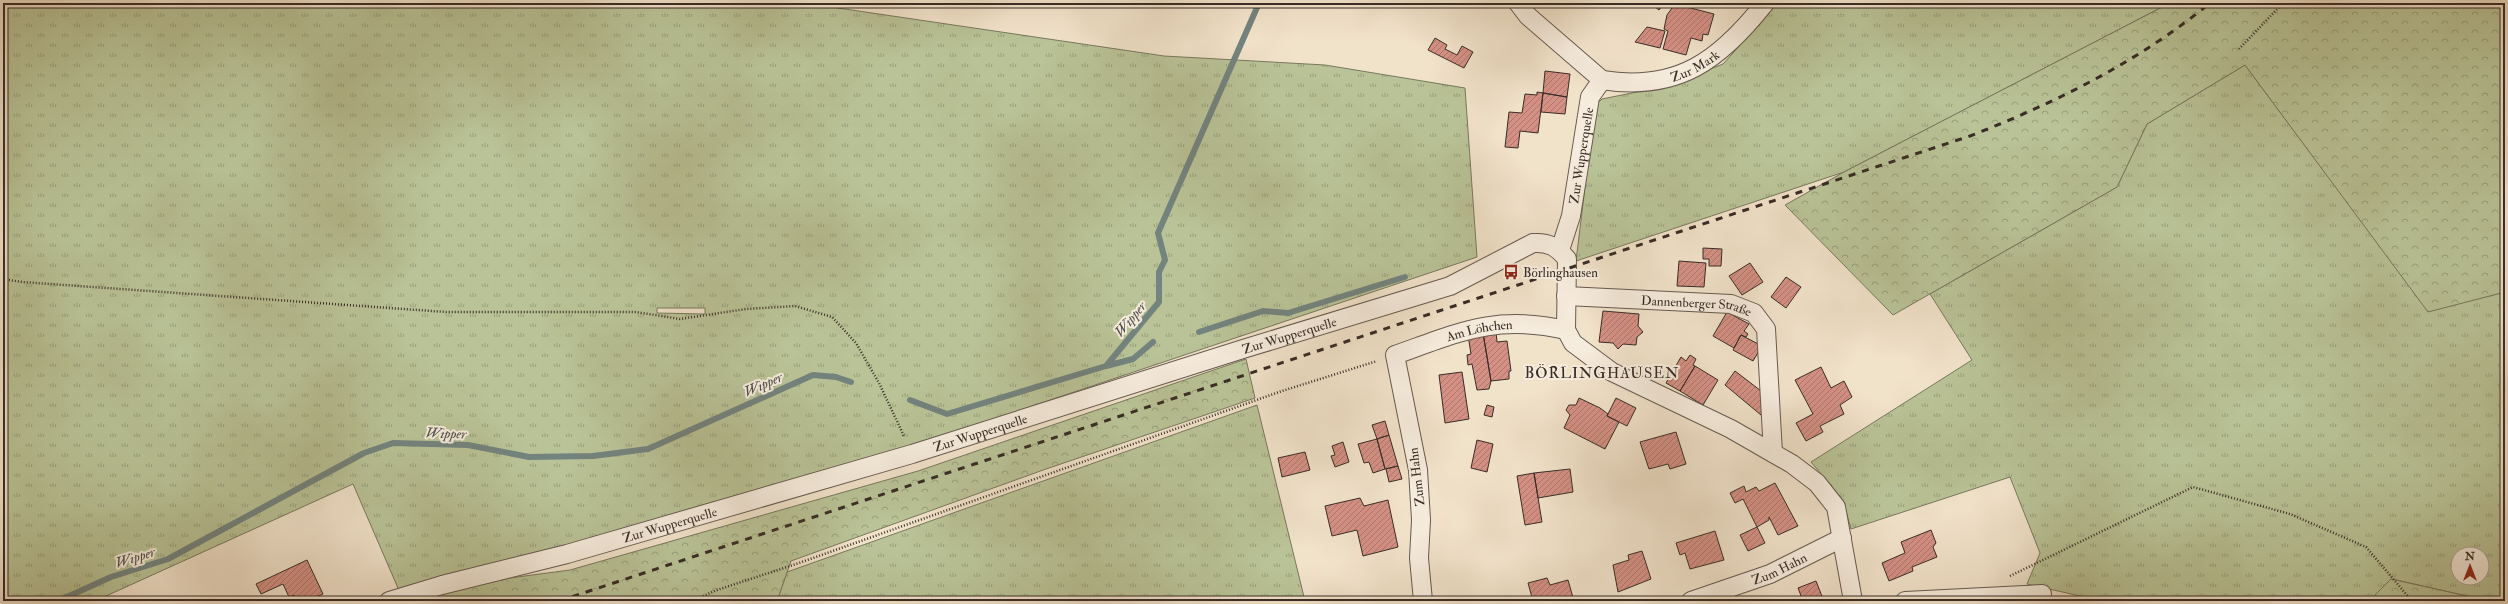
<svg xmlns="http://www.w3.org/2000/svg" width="2508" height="604" font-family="'IM FELL Double Pica',serif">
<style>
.grass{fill:url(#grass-tufts);stroke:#78785e;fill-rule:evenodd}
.forest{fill:url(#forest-crowns);stroke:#78785e}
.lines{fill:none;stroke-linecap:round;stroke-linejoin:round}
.stream{stroke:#73837e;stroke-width:6}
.building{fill:url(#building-hatch);stroke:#382c26}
.street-casing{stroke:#665a4f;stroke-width:20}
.path{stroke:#382c26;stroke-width:2.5;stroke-dasharray:1 2;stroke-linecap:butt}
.street{stroke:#f6ecdd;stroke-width:18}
.rail{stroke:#382c26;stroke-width:3;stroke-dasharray:7 7;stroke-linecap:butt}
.labels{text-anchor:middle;stroke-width:4;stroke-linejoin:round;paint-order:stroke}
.street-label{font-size:13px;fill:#382c26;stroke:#f6ecdd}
.poi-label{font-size:13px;fill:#382c26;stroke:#f6ecdd;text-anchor:start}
.water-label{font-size:14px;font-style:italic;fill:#51504b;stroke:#f6ecdd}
.quarter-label{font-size:15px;letter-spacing:1px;fill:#382c26;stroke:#f6ecdd}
</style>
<defs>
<pattern id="grass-tufts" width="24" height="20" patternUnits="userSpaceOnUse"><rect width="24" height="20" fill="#b9c397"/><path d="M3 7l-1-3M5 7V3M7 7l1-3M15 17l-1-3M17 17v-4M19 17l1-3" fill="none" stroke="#979f7b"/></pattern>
<pattern id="forest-crowns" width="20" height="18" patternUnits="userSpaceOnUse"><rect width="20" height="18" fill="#b9c397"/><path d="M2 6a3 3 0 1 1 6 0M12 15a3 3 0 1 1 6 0" fill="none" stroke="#979f7b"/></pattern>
<pattern id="building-hatch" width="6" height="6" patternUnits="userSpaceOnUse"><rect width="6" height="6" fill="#d49084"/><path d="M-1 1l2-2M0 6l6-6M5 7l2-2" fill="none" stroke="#ad766c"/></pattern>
</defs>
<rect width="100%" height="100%" fill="#f1e2ca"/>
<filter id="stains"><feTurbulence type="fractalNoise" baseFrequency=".005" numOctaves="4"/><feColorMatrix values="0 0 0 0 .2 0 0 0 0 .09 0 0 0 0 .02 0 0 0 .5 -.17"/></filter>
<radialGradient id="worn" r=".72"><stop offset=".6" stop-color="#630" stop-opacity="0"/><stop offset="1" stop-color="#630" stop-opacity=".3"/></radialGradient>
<path class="grass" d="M3 3H804L1164 56 1325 65 1465 88 1477 257 898 451 401 595 353 484 95 601H3ZM657 308H705V314L657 313Z
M1771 3H2170L1844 172 1576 261 1595 106 1602 99 1667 86 1723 64 1750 34Z
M2245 65 2428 311 2505 292V601H2489L2392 579 2369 601H2102L2027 584 2040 553 2010 477 1851 529 1843 500 1811 462 1972 360 1930 294 2117 187 2147 124ZM2458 554H2482V578H2458Z
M1257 405 1305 601H777L787 572Z"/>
<path class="forest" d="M2170 3H2505V292L2428 312 2245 65 2147 124 2117 187 1893 315 1785 205 1844 172Z
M1246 359 1255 398 1046 469 791 561 777 601H395L442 587 570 570 918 471Z
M2391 579 2489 601H2369Z"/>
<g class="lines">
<path class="stream" d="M1199 332 1263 311 1288 313 1405 277
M1106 366 1133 359 1153 342
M910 400 947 414 1106 366 1159 302V272L1165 260 1158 233 1259 3
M58 601 111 577 168 559 364 453 393 443 468 445 529 457 593 456 648 449 813 375 836 377 851 382"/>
</g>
<path class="building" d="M1650 3H1664L1659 10Z
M1675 4 1714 14 1708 35 1703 34 1702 41 1691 38 1686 55 1663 49 1668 31 1664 29 1667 15Z
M1647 27 1665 31 1660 48 1635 42Z
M1435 38 1447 45 1445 49 1457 55 1462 46 1473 52 1464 68 1428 50Z
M1545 71 1570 74 1567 97 1543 93Z
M1537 92 1543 93 1538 133 1520 131 1518 148 1505 147 1509 112 1522 113 1525 94 1537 95Z
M1543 93 1567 97 1565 114 1541 112Z
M1703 248 1722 249 1721 266H1709V259H1703Z
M1679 261 1706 263 1704 287 1677 286Z
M1750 263 1763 282 1742 295 1729 276Z
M1786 277 1801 287 1786 308 1771 297Z
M1603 311 1639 314 1638 326 1643 332 1637 337 1636 345 1623 344 1618 349 1613 343 1599 342Z
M1727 312 1749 324 1744 331 1748 334 1746 337 1741 335 1734 348 1713 336Z
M1496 332 1497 342 1507 341 1511 371H1509V379L1491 381 1483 333Z
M1483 333 1491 381 1489 389 1477 390 1472 364 1468 365 1467 355 1471 354 1468 335Z
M1741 335 1762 346 1753 361 1733 350Z
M1690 355 1696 359 1693 365 1695 366 1680 391 1666 383 1681 357 1686 361Z
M1695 366 1718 380 1703 405 1680 391Z
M1821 367 1831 388 1844 381 1852 397 1840 405 1844 414 1820 426 1823 432 1806 441 1796 423 1813 414 1795 380Z
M1735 371 1765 394 1761 415 1725 385Z
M1462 372 1469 419 1445 423 1439 375Z
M1579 398 1600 408 1608 414 1607 416 1619 422 1605 449 1564 428 1570 415 1566 410 1569 405H1576Z
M1616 398 1636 408 1627 426 1607 416Z
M1487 405 1494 407 1492 417 1484 415Z
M1385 421 1389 435 1377 439 1372 425Z
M1676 432 1686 464 1670 469 1668 464 1649 469 1640 442Z
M1389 435 1398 466 1385 469 1377 439Z
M1377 439 1385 469 1373 473 1369 462 1364 463 1358 444Z
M1477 440 1493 444 1487 472 1471 468Z
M1343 442 1349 462 1335 467 1331 456 1335 455 1332 446Z
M1305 452 1310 470 1282 477 1278 458Z
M1398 466 1402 479 1389 482 1386 469Z
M1570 469 1573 492 1538 498 1534 473Z
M1534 473 1542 522 1525 525 1517 476Z
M1775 483 1798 526 1778 535 1769 517V520L1757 527 1743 499 1735 503 1730 493 1744 486 1746 492 1756 487 1759 491Z
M1360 498 1364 506 1388 500 1398 547 1363 556 1357 530 1332 536 1325 506Z
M1757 527 1765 543 1748 551 1740 535Z
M1931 530 1936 543 1933 547 1937 557 1912 567 1913 571 1889 581 1882 563 1905 553 1901 542Z
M1715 531 1724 560 1690 569 1685 553 1680 555 1676 543Z
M1642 551 1651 579 1618 592 1613 565 1629 560 1628 555Z
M307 560 323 594 307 601H297L294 595 289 597 283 584 261 594 256 584Z
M1547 578 1550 585 1568 580 1574 601H1533L1528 583Z
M1816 581 1823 599 1803 601 1798 588Z"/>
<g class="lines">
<g class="street-casing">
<g id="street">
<path d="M1518 3 1528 16 1602 80"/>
<path id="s1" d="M1602 80C1678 92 1720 60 1765 3"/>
<path id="s2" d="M1560 250 1571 216 1590 97 1602 80"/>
<path id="s3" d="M1566 296 1731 304 1754 313 1766 329 1773 453"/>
<path d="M1566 330 1573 343 1612 372 1731 429 1792 464 1817 483 1836 507 1853 601"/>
<path id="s4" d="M389 601 442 585 567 554 912 454 1243 349 1450 286 1533 243C1549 242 1557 247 1567 259L1566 330"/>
<path id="s5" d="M1423 601 1419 558 1421 520 1418 470 1395 355C1460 332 1495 314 1566 330"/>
<path id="s6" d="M1691 601 1770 574 1842 538"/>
<path d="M1905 601 2042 594"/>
</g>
</g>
<path class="path" d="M2239 49 2283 3
M3 279 22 282 446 312H636L680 319 746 309 795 306 832 317 856 343 879 383 904 436
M2010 576 2193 487 2290 514 2366 547 2412 601
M2060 597 2091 601
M692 601 717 590 799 563 1279 392 1377 361"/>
<use href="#street" class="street"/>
<path class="rail" d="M559 601 1970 136C2057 102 2138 62 2210 3"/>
</g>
<defs>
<g id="bus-bare" transform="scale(1.2)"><path d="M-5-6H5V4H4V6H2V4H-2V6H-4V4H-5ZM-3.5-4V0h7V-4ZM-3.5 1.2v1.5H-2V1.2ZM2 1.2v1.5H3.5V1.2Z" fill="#8f2418" stroke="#f6ecdd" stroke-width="2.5" paint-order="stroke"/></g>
</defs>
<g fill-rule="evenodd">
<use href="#bus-bare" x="1511" y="272"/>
</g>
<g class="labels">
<g class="street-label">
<text dy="5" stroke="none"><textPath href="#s1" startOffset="96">Zur Mark</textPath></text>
<text dy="5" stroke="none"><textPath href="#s2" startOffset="97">Zur Wupperquelle</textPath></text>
<text dy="5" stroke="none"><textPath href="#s3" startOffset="131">Dannenberger Straße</textPath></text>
<text dy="5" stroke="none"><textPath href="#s5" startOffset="337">Am Löhchen</textPath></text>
<text dy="5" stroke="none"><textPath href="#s4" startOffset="939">Zur Wupperquelle</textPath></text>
<text dy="5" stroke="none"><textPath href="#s4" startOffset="615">Zur Wupperquelle</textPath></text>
<text transform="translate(1416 477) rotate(-97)" y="5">Zum Hahn</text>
<text dy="5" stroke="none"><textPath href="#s4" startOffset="291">Zur Wupperquelle</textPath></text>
<text dy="5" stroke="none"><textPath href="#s6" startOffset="94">Zum Hahn</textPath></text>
</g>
<g class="poi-label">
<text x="1523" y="277">Börlinghausen</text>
</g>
<g class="water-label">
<text transform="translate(1130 319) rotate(-50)" y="5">Wipper</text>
<text transform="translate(763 384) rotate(-24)" y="5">Wipper</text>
<text transform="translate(446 433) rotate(2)" y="5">Wipper</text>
<text transform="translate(135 557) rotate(-17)" y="5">Wipper</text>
</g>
<g class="quarter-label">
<text x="1602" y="378">BÖRLINGHAUSEN</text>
</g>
</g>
<rect width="2508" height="604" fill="none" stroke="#f1e2ca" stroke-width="16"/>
<rect x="4" y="4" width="2500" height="596" fill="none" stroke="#382c26" stroke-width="2"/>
<rect x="8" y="8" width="2492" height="588" fill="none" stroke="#382c26"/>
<g transform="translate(2470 566)"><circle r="19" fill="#f6ecdd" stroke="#aa9f94"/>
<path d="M0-3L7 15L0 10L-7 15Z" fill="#8f2418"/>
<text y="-6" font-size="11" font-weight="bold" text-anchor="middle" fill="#382c26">N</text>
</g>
<rect width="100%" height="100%" filter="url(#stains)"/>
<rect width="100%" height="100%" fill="url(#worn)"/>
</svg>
